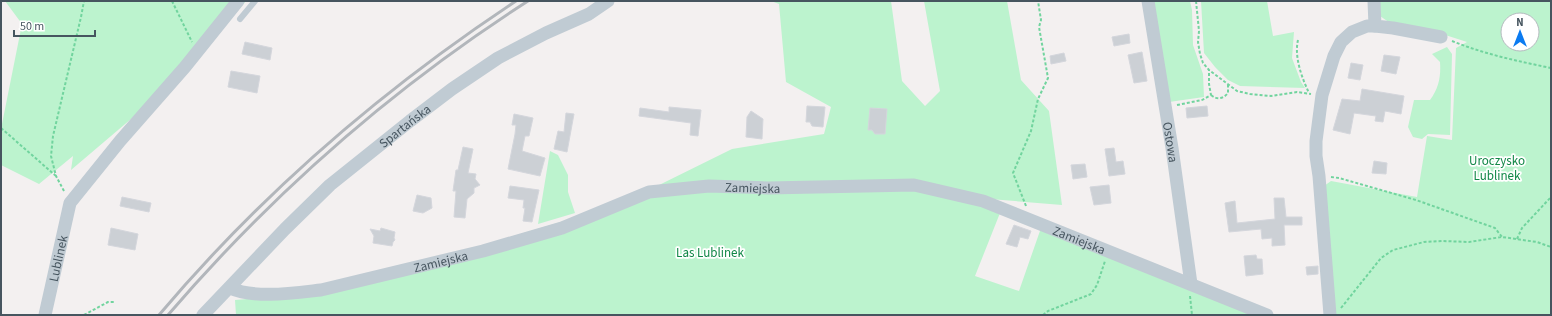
<svg xmlns="http://www.w3.org/2000/svg" width="1552" height="316" font-family="'Source Sans 3',sans-serif">
<style>
.green{fill:#bcf3ce;fill-rule:evenodd}
.building{fill:#ccd0d5;stroke:#d4d6dc}
.lines{fill:none;stroke-linecap:round;stroke-linejoin:round}
.path{stroke:#71d49e;stroke-width:2;stroke-dasharray:3 2;stroke-linecap:butt}
.lane{stroke:#c0cbd3;stroke-width:6}
.street{stroke:#c0cbd3;stroke-width:13}
.rail{stroke:#b2b6bb;stroke-width:3}
.labels{text-anchor:middle;stroke-width:3.5;stroke-linejoin:round;paint-order:stroke}
.street-label{font-size:13px;fill:#46555f;stroke:#fff}
.park-label{font-size:13px;fill:#108746;stroke:#fff}
</style>
<rect width="100%" height="100%" fill="#f3f0f0"/>
<path class="green" d="M5 1H246L234 15 131 119 71 170 73 156 39 184 1 165V129L22 24Z
M771 1H891L902 81 925 106 940 91 924 1H1007L1021 80 1049 111 1062 205 990 199 914 182 653 188 732 149 824 134 831 107 786 82 779 4Z
M1151 1H1190L1192 10 1193 45 1203 74 1204 97 1169 102Z
M1201 1H1267L1273 36 1294 32 1292 58 1301 82 1305 88 1240 86 1228 80 1215 67 1204 53Z
M1377 1H1551V315H1335L1324 186 1331 181 1417 197 1427 136 1452 140 1456 48 1467 42 1436 32 1393 25 1380 16ZM1508 20H1532V44H1508Z
M1447 47 1452 54 1450 135 1428 134 1422 139 1413 137 1408 127 1414 100H1430C1439 88 1441 76 1440 62L1432 54Z
M550 151 558 155 568 175V192L575 213 538 224Z
M708 188H912L982 206 1000 213 975 276 1019 291 1041 228 1256 315H236L235 300 323 293 651 195Z"/>
<path class="building" d="M1129 34 1130 43 1114 46 1112 37Z
M245 42 272 48 270 60 242 54Z
M1142 52 1147 81 1134 83 1128 55Z
M1064 53 1066 61 1051 64 1050 56Z
M1384 55 1400 57 1396 74 1381 71Z
M1351 63 1363 65 1360 80 1348 78Z
M231 71 260 76 257 93 228 87Z
M1362 89 1404 96 1401 114 1385 111 1383 122 1375 121 1376 116 1354 113 1350 134 1333 130 1342 99 1360 101Z
M807 106 825 107 823 127 812 126 810 122H806Z
M1207 106 1208 116 1187 118 1186 108Z
M669 107 701 110 698 136 690 135 691 123 639 116 640 108 669 112Z
M870 108 887 109 885 134H875L872 130H868Z
M751 111 763 119 762 139 746 137 747 117Z
M566 113 574 114 567 152 554 149 558 131 564 132Z
M514 114 533 118 529 136H525L522 151 545 158 540 176 508 169 515 134 516 125H512Z
M463 147 473 149 468 173 476 174 475 179 480 185 474 188V193L467 199 465 218 454 217 456 191H453L456 170H458Z
M1114 148 1116 162 1123 161 1125 174 1109 176 1105 149Z
M1374 161 1387 163 1386 174 1372 173Z
M1085 164 1087 177 1073 179 1071 165Z
M1109 185 1111 203 1094 205 1090 187Z
M510 186 539 190 532 222 523 221 525 208H523L524 200 508 198Z
M417 195 431 198 432 208 423 213 413 211Z
M122 197 151 203 149 212 120 206Z
M1274 198H1284L1286 217H1302V225H1284L1285 245 1272 246V238L1262 239 1261 229 1229 232 1225 203 1235 201 1237 223 1275 219Z
M1014 225 1031 231 1028 239 1020 237 1017 247 1006 244Z
M111 228 138 234 135 250 108 245Z
M381 228 395 232 394 238 395 240 393 242 392 246 373 243 374 236 370 229 380 231Z
M1256 255 1257 259H1262L1263 274 1246 276 1244 256Z
M1318 266V274L1307 275 1306 267Z"/>
<g class="lines">
<path class="path" d="M172 1 192 42
M1196 1 1199 31 1198 42 1200 54 1203 63 1209 70 1237 91 1250 94 1271 96 1297 92 1311 94
M1298 40C1294 57 1302 78 1309 93
M1452 41C1484 54 1517 61 1551 68
M1211 95C1217 100 1223 99 1228 93V85
M1177 105 1202 100 1211 95 1209 84V70
M1 128 56 176
M1331 177 1339 178 1416 200 1495 228 1502 237
M64 191 56 176 51 156 53 136 81 17 84 1
M1026 206 1013 173 1031 131 1038 99 1048 78 1039 27 1041 20 1038 1
M1517 239 1522 228 1551 197
M1190 296 1192 315
M1341 308 1381 258 1393 250 1424 242 1442 241 1469 242 1502 237 1537 242 1551 247
M84 315 108 302H114
M1043 315 1048 311 1091 294 1097 285 1105 261"/>
<path class="lane" d="M240 19 255 1"/>
<g class="street">
<path id="s1" d="M1148 1 1172 148 1191 284"/>
<path d="M1374 1 1375 26 1393 28 1441 37"/>
<path id="s2" d="M230 288C255 299 294 293 321 290L483 251 562 228 649 192 709 186 768 188 914 185 983 201 1267 315"/>
<path id="s3" d="M45 315 70 203 120 141 185 67 238 1"/>
<path id="s4" d="M203 315 285 229 330 185 410 121 452 89 498 58 546 33 589 14 608 1"/>
<path d="M1330 315 1319 176 1316 156V141L1322 95 1334 56 1341 42 1352 32 1367 26H1375"/>
</g>
<path class="rail" d="M159 315C262 193 383 89 516 1
M168 315C272 194 394 87 528 1"/>
</g>
<g class="labels">
<g class="street-label">
<text dy="5" stroke="none"><textPath href="#s4" startOffset="277">Spartańska</textPath></text>
<text dy="5" stroke="none"><textPath href="#s1" startOffset="143">Ostowa</textPath></text>
<text dy="5" stroke="none"><textPath href="#s2" startOffset="539">Zamiejska</textPath></text>
<text dy="5" stroke="none"><textPath href="#s2" startOffset="875">Zamiejska</textPath></text>
<text dy="5" stroke="none"><textPath href="#s3" startOffset="58">Lublinek</textPath></text>
<text dy="5" stroke="none"><textPath href="#s2" startOffset="215">Zamiejska</textPath></text>
</g>
<g class="park-label">
<text x="1497" y="165">Uroczysko<tspan x="1497" dy="15">Lublinek</tspan></text>
<text x="710" y="257">Las Lublinek</text>
</g>
</g>
<rect width="1552" height="316" fill="none" stroke="#46555f" stroke-width="4"/>
<g transform="translate(1520 32)"><circle r="19" fill="#ffffff" stroke="#b5bbbf"/>
<path d="M0-3L7 15L0 10L-7 15Z" fill="#0b7bf1"/>
<text y="-6" font-size="11" font-weight="bold" text-anchor="middle" fill="#46555f">N</text>
</g>
<path d="M14 30v6h81v-6" fill="none" stroke="#46555f" stroke-width="2"/>
<text x="20" y="30" font-size="12" fill="#46555f" stroke="#ffffff" stroke-width="3" paint-order="stroke">50 m</text>
</svg>
